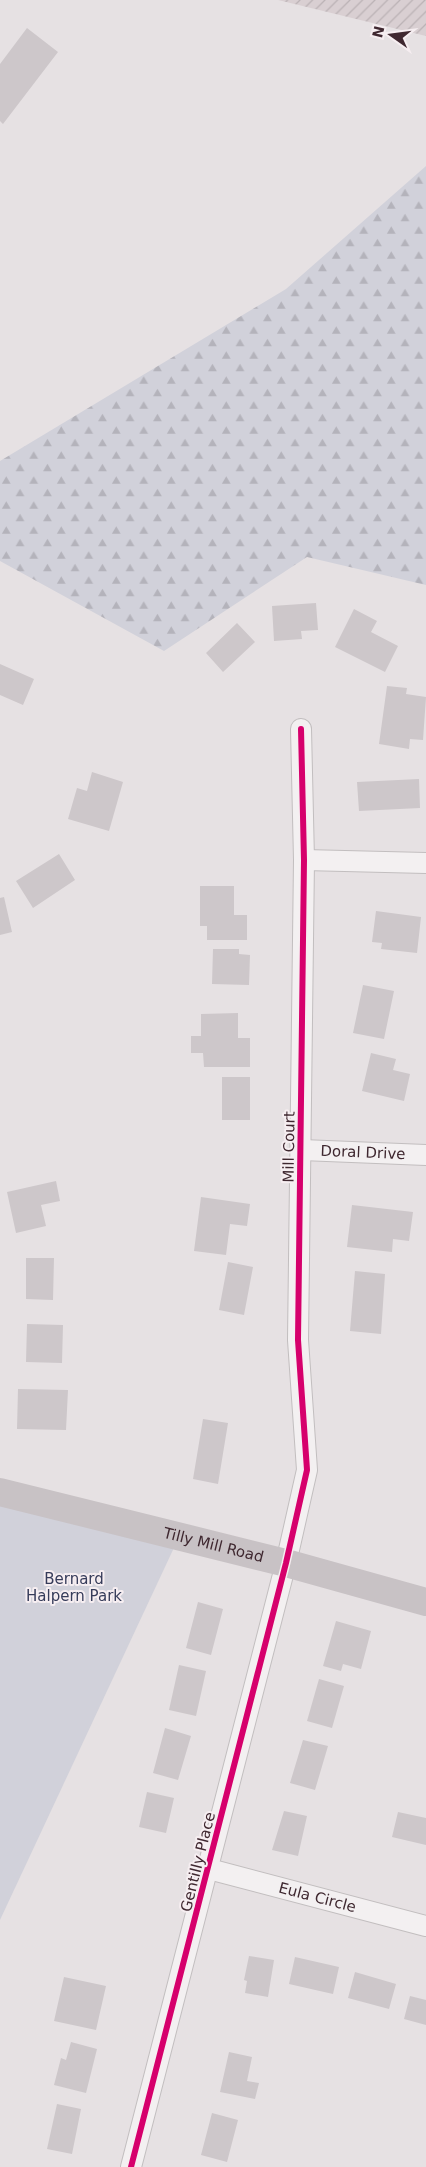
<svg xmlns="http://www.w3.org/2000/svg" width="426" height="2167" font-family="'DejaVu Sans',sans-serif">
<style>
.industrial{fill:url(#industrial-furrows)}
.forest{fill:url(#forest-firs)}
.park{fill:#d1d1da}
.building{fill:#cdc7ca}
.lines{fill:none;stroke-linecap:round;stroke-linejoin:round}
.street-casing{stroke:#c2bebf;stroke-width:22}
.street{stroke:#f3f0f1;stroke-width:20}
.secondary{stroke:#c8c2c5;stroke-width:28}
.cycleway-casing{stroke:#f6eef1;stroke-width:9}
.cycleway{stroke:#d6006c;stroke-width:6}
.labels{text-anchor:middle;stroke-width:4;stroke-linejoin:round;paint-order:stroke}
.street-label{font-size:15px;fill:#3f2830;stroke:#f6eef1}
.park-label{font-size:15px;fill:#363c5a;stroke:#f6eef1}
</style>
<defs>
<pattern id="industrial-furrows" width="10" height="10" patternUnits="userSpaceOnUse" patternTransform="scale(1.25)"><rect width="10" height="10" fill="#d9cfd2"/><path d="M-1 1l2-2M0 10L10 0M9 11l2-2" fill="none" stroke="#bbb2b5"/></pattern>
<pattern id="forest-firs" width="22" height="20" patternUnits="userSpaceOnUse" patternTransform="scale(1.25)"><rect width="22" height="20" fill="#d1d1da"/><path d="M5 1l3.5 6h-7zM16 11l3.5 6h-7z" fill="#b4b3bb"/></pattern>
</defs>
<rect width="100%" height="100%" fill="#e6e1e3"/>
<path class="industrial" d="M278 0H426V36Z"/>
<path class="forest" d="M426 166V585L307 557 164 651 0 561V461L286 289Z"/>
<path class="park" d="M0 1504 179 1537 0 1920Z"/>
<path class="building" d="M27 28 58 52 3 124 0 121V64Z
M316 603 318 630 301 631 302 639 274 641 272 606Z
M354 609 377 621 371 632 398 646 385 672 335 647Z
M237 623 255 642 223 672 206 653Z
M0 664 34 679 23 705 0 695Z
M387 686 407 688 406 694 426 697 423 740 410 739 409 749 379 744Z
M92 772 123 782 109 831 68 819 77 788 87 791Z
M419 779 420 808 359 811 357 782Z
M59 854 75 880 33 908 16 881Z
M200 886H234V915H247V940H207V926H200Z
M4 897 12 932 0 935V898Z
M376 911 421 917 417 953 381 949 382 943 372 942Z
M213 949H239V954L250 955 249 985 212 984Z
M363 985 394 991 384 1039 353 1033Z
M238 1013V1038H250V1067H204L203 1053H191V1036H201V1014Z
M371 1053 396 1059 393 1070 410 1074 404 1101 362 1091Z
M222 1077H250V1120H222Z
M56 1181 60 1201 41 1205 46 1226 16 1233 7 1192Z
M201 1197 250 1204 247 1226 230 1224 226 1255 194 1251Z
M352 1205 413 1212 409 1241 393 1239 392 1252 347 1247Z
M26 1258H54L53 1300 26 1299Z
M228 1262 253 1267 244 1315 219 1310Z
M355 1271 385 1274 381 1334 350 1331Z
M27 1324 63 1325 62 1363 26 1362Z
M18 1389 68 1390 66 1430 17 1429Z
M203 1419 228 1423 218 1484 193 1479Z
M198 1602 223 1609 211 1655 186 1648Z
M336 1621 371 1631 361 1669 343 1664 341 1671 323 1666Z
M179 1665 206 1671 196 1716 169 1710Z
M319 1679 344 1686 332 1728 307 1721Z
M165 1728 191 1736 178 1780 153 1773Z
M303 1740 328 1746 315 1790 290 1783Z
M147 1792 174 1798 166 1833 139 1827Z
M284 1811 307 1816 298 1856 272 1850Z
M398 1812 426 1818V1845L392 1837Z
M249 1956 274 1960 268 1997 245 1993 247 1981 244 1980Z
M295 1957 339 1967 333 1994 289 1984Z
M355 1972 396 1984 389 2009 348 1998Z
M64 1977 106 1986 96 2030 54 2021Z
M410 1996 426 2000V2025L404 2019Z
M71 2042 97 2049 86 2093 54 2085 61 2058 66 2060Z
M229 2052 252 2057 247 2081 259 2083 255 2099 220 2092Z
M57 2104 81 2109 72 2154 47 2149Z
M212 2113 238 2120 227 2162 201 2155Z"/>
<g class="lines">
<g class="street-casing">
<g id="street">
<path d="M304 860 426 863"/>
<path id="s1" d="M302 1150 426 1155"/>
<path id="s2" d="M209 1869 426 1926"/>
<path d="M131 2167 286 1563 307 1470 298 1340 304 860 301 729"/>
</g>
</g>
<use href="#street" class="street"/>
<path class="secondary" id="s3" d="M0 1492 286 1563 426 1602"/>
<g class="cycleway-casing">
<path id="cycleway" d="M131 2167 286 1563 307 1470 298 1340 304 860 301 729"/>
</g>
<use href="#cycleway" class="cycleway"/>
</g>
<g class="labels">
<g class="street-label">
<text transform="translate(289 1147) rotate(-89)" y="5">Mill Court</text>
<text dy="5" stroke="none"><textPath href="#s1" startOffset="61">Doral Drive</textPath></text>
<text dy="5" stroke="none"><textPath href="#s3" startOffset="220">Tilly Mill Road</textPath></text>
<text transform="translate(198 1862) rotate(-76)" y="5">Gentilly Place</text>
<text dy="5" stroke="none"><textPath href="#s2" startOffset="112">Eula Circle</textPath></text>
</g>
<g class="park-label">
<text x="74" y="1584">Bernard<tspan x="74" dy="17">Halpern Park</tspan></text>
</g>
</g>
<g transform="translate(391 35) rotate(284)" stroke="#f6eef1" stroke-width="4" paint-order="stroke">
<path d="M0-4L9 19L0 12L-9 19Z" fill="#3f2830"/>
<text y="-8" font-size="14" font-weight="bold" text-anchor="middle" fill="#3f2830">N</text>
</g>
</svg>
